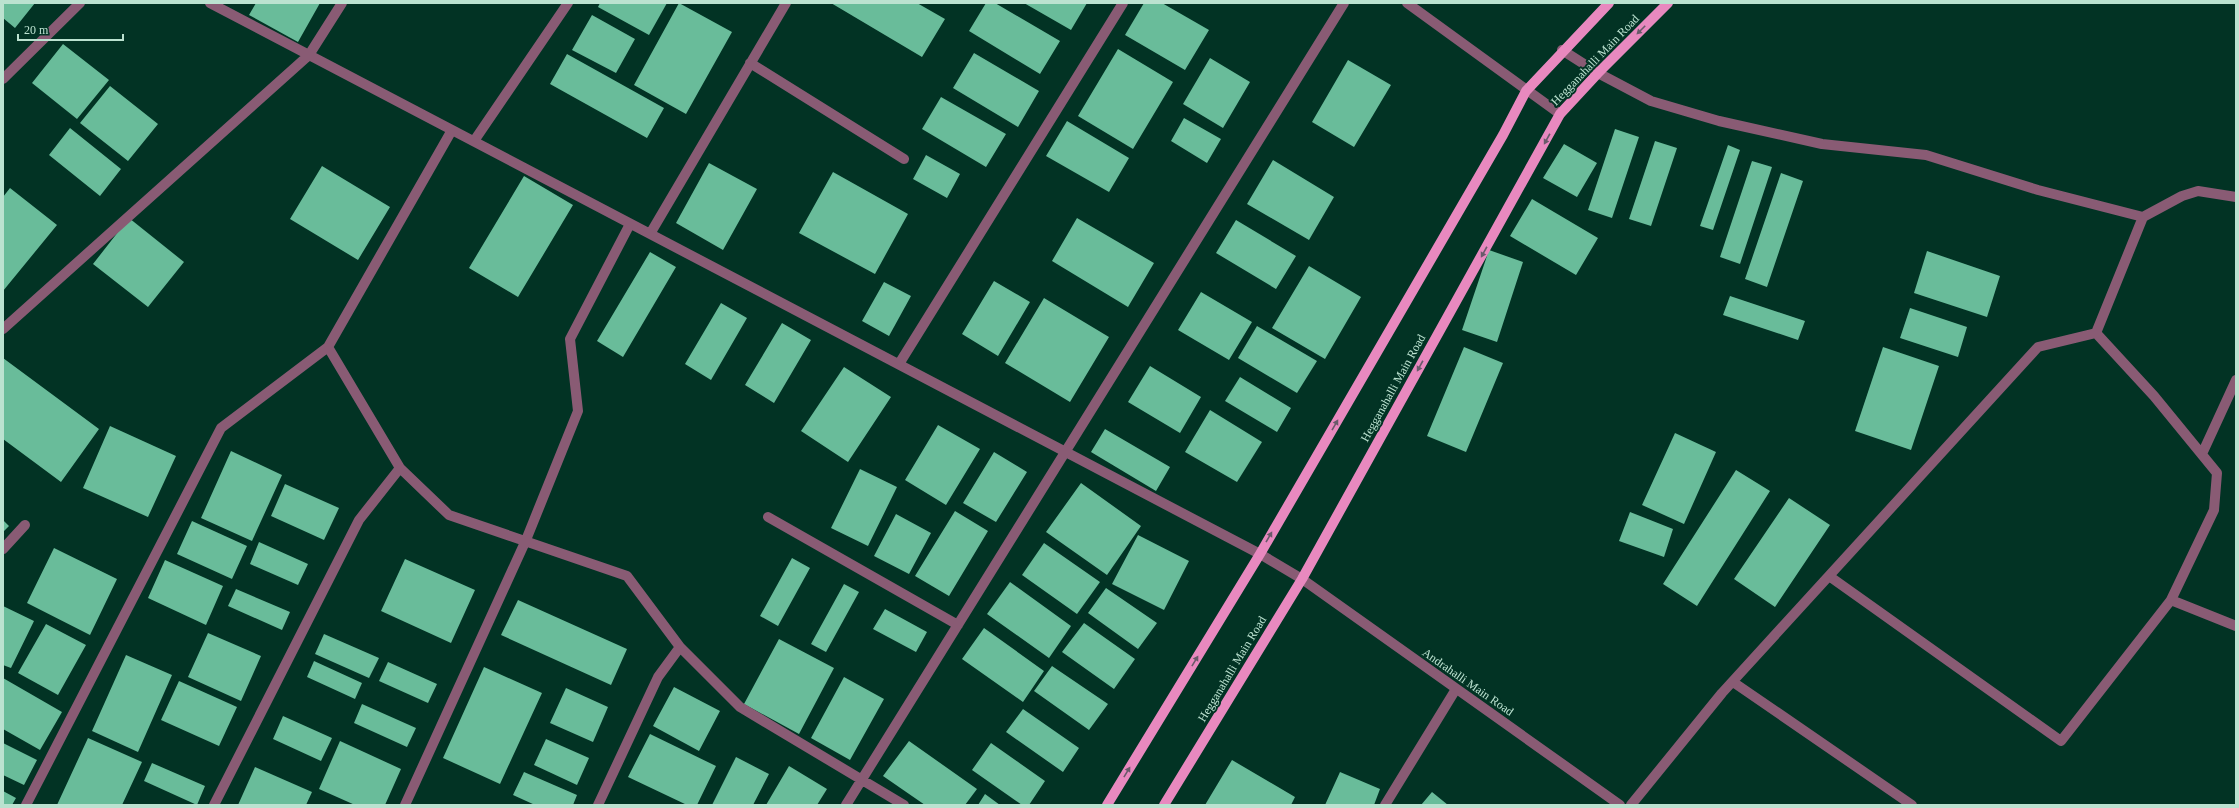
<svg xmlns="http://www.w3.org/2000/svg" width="2239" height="808" font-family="'Times New Roman',serif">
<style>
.building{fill:#69bc9a}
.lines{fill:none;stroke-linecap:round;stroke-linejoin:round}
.minor{stroke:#895b74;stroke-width:10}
.major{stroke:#e889bf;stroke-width:10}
.oneway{fill:#695a6a}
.labels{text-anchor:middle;stroke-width:4;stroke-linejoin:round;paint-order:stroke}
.street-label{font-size:12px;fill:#bbe2d0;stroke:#023324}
</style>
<rect width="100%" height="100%" fill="#023324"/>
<path class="building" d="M3 3H35L15 28 3 18Z
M256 3H320L298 42 249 15Z
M600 3H667L649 35 598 7Z
M679 3 732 32 686 114 634 85Z
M831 3H917L945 19 922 57Z
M986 3H995L1060 41 1040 74 969 31Z
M1024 3H1087L1071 30Z
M1144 3H1162L1209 30 1185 70 1125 35Z
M592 15 635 39 616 73 572 50Z
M63 44 109 80 77 119 32 83Z
M1118 49 1173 82 1133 149 1078 116Z
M974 53 1039 91 1018 127 953 88Z
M567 54 664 108 647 138 550 84Z
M1210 58 1250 82 1223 128 1183 104Z
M1348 60 1391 85 1354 147 1312 122Z
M110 86 158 124 128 161 80 123Z
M941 97 1006 134 986 167 922 129Z
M1184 118 1221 139 1207 163 1171 141Z
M1067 121 1129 158 1109 192 1046 156Z
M70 128 121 169 100 196 49 155Z
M1615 129 1639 137 1612 218 1588 210Z
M1655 141 1677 148 1651 226 1629 219Z
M1564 144 1597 163 1577 197 1543 178Z
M1728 145 1740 150 1713 230 1700 226Z
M926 155 960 174 947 198 913 179Z
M1273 160 1334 197 1309 240 1247 204Z
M1752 161 1772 167 1740 264 1720 257Z
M709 163 757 189 723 250 676 223Z
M322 166 390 207 358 260 290 219Z
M833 172 908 214 875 274 799 233Z
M1781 173 1803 181 1767 287 1745 279Z
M524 176 573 205 518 297 469 268Z
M10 188 57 225 3 291V197Z
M1532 199 1598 238 1576 275 1510 236Z
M129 218 184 262 148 307 93 264Z
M1077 218 1154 263 1128 307 1052 261Z
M1236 220 1296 256 1276 289 1216 253Z
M1489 250 1523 262 1497 342 1462 330Z
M1927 251 2000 276 1987 317 1914 293Z
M650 252 676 267 623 357 597 341Z
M1309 266 1361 297 1325 359 1272 328Z
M994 281 1030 302 998 356 962 334Z
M884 282 911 296 889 336 862 321Z
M1201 292 1252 322 1229 360 1178 330Z
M1730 296 1805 321 1798 340 1723 315Z
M1044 298 1109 337 1070 402 1005 363Z
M721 303 747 318 711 380 685 364Z
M1910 308 1967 327 1958 357 1900 338Z
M782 323 811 340 774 403 745 385Z
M1257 326 1317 361 1297 393 1238 358Z
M1464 347 1503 363 1466 452 1427 436Z
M1883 347 1939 366 1911 450 1855 431Z
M3 358 99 429 61 482 3 439Z
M1150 366 1201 397 1180 433 1128 402Z
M844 367 891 397 848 462 801 431Z
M1240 377 1291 408 1277 432 1225 401Z
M1210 410 1262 442 1237 482 1185 452Z
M938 425 980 449 946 505 905 480Z
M110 426 176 456 148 517 83 488Z
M1105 429 1170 467 1156 491 1091 452Z
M1675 433 1716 452 1684 524 1642 505Z
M231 451 282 475 252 541 201 518Z
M994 452 1027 472 996 522 963 503Z
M860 469 897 487 868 546 831 528Z
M1736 470 1770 491 1697 606 1663 584Z
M1081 483 1141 526 1107 575 1046 532Z
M285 484 339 508 324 540 271 516Z
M1789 498 1830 525 1775 607 1734 579Z
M955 511 988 531 949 596 915 576Z
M1630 512 1673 529 1664 557 1619 541Z
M896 514 931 533 909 574 874 556Z
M3 520 9 526 3 532Z
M192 521 247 546 232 579 177 554Z
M1138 535 1189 561 1164 610 1112 584Z
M259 542 308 564 298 585 250 564Z
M1044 543 1100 582 1077 614 1022 575Z
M54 548 117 579 90 635 27 603Z
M792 558 810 568 778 626 760 616Z
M405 559 475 590 451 643 381 611Z
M165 560 223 586 206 625 148 598Z
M1010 582 1071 626 1049 658 987 614Z
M844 584 859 592 826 652 811 644Z
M1106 588 1157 623 1138 649 1088 613Z
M236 589 290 612 282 630 228 606Z
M518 600 627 649 611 685 501 635Z
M3 606 34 621 11 668 3 665Z
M885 609 927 632 916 652 873 629Z
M1084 623 1135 659 1114 689 1062 652Z
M46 624 86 645 58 695 18 673Z
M984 628 1044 671 1023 702 962 659Z
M208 633 261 656 241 701 188 677Z
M324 634 379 658 369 678 315 654Z
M779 639 834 668 799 734 744 704Z
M126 655 172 675 138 752 92 731Z
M314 661 362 683 355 699 307 677Z
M388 662 437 684 428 703 379 681Z
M1052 666 1108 704 1089 730 1034 691Z
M484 667 542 693 500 784 443 758Z
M844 677 884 699 850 760 811 738Z
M3 678 62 712 40 750 3 729Z
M179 681 237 707 219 746 161 720Z
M674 687 720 711 699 751 653 726Z
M566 688 608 707 593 742 550 723Z
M362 704 416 728 407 747 354 723Z
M1023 709 1079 748 1063 772 1006 732Z
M283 716 332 738 321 761 273 739Z
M650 734 716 766 697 805H687L628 777Z
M88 738 142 762 122 805H57Z
M546 739 589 758 577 785 534 765Z
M340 741 401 769 385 805H355L319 789Z
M909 741 977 789 965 805H925L883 776Z
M3 743 37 760 24 785 3 775Z
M991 743 1045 781 1029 805H1022L972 770Z
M736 757 769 774 753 805H712Z
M1232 760 1295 797 1291 805H1205Z
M152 763 205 786 197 805 144 781Z
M789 766 827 789 817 805H766Z
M255 767 312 792 306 805H238Z
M524 772 577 795 573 805H535L513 795Z
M1340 772 1380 789 1374 805H1325Z
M3 791 16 798 12 805H3Z
M1432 792 1448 805H1421Z
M985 794 1000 805H978Z"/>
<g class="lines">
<path class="minor" d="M210 3 1260 554 1302 579 1620 805
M1407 3 1560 114
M1562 50 1598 73 1651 101 1719 121 1822 144 1926 155 2038 190 2143 217
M750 63 904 159
M3 79 80 3
M474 141 568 3
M650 234 786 3
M3 329 309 55 342 3
M2096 333 2154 396 2217 473 2214 510 2171 600 2236 626
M2096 333 2143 217 2182 196 2198 191 2236 197
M328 347 400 468 449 515 627 576 680 647 740 707 904 805
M899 364 1123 3
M2202 454 2236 380
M768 517 958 625
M3 549 25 525
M1829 576 2061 741 2171 600
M1733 682 1912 805
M26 805 221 428 328 347 452 130
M214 805 359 520 400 468
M405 805 526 540 578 411 570 339 630 224
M598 805 658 677 680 647
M846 805 1344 3
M1385 805 1456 689
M1631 805 1722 693 2038 347 2096 333"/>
<path class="major" d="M1107 805 1260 554 1503 135 1526 91 1609 3
M1164 805 1302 579 1560 114 1598 73 1668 3"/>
</g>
<defs><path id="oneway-solid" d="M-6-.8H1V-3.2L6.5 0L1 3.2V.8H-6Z"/></defs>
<g class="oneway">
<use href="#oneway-solid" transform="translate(1641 30) rotate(135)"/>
<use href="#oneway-solid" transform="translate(1547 139) rotate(119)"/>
<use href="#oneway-solid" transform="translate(1484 252) rotate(119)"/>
<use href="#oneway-solid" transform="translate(1420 366) rotate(119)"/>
<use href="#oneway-solid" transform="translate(1335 425) rotate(-60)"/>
<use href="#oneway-solid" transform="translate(1269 537) rotate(-60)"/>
<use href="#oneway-solid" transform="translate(1195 661) rotate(-59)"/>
<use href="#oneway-solid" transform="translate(1127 772) rotate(-59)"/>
</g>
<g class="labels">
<g class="street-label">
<text transform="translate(1595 60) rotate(-46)" y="4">Hegganahalli Main Road</text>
<text transform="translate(1393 388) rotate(-61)" y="4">Hegganahalli Main Road</text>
<text transform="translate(1232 669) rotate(-59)" y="4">Hegganahalli Main Road</text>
<text transform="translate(1468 682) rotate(35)" y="4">Andrahalli Main Road</text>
</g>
</g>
<rect width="2239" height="808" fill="none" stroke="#bbe2d0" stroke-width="8"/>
<path d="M18 34v6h105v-6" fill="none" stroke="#bbe2d0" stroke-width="2"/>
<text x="24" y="34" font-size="12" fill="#bbe2d0" stroke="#023324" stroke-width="3" paint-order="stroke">20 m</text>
</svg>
